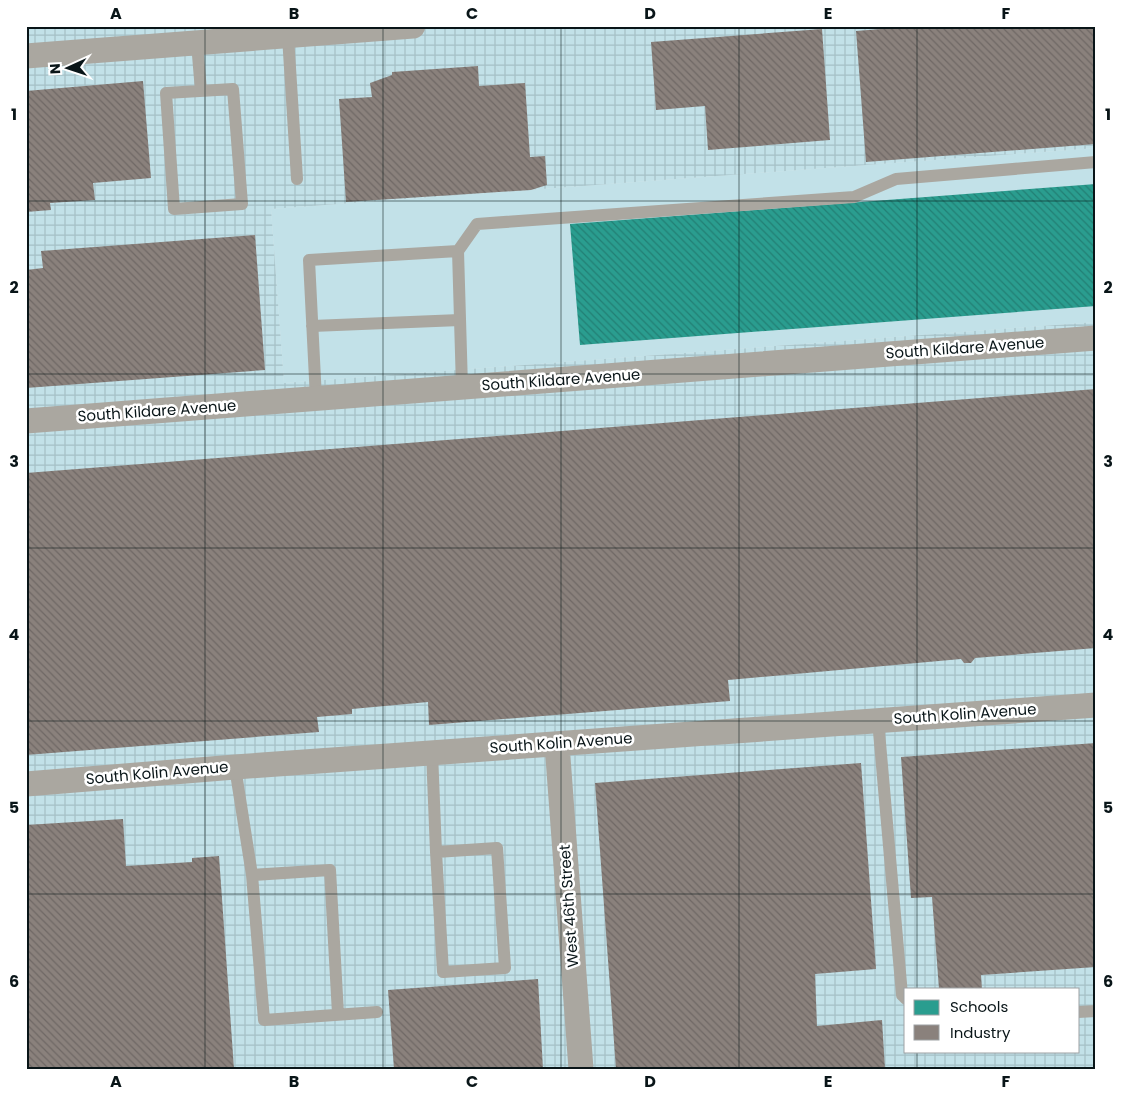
<svg xmlns="http://www.w3.org/2000/svg" width="1122" height="1095" font-family="Poppins,sans-serif">
<style>
.built{fill:#c2e1e8}
.industrial{fill:url(#industrial-grid);fill-rule:evenodd}
.schools{fill:url(#schools-back-hatch)}
.industry{fill:url(#industry-back-hatch)}
.lines{fill:none;stroke-linecap:round;stroke-linejoin:round}
.service{stroke:#aaa7a0;stroke-width:12}
.minor{stroke:#aaa7a0;stroke-width:25}
.grid{fill:none;stroke:#091518;stroke-width:1;stroke-opacity:0.55}
.labels{text-anchor:middle;stroke-width:5;stroke-linejoin:round;paint-order:stroke}
.street-label{font-size:15px;fill:#091518;stroke:#fff}
.neatline{fill:none;stroke:#091518;stroke-width:2}
.grid-label{font-size:16px;text-anchor:middle;font-weight:bold;fill:#091518}
</style>
<defs>
<pattern id="industrial-grid" width="8" height="8" patternUnits="userSpaceOnUse" patternTransform="scale(1.25)"><rect width="8" height="8" fill="#c2e1e8"/><path d="M0 4h8M4 0v8" fill="none" stroke="#a5c0c6"/></pattern>
<pattern id="schools-back-hatch" width="6" height="6" patternUnits="userSpaceOnUse" patternTransform="scale(1.25)"><rect width="6" height="6" fill="#2a9d8f"/><path d="M-1 5l2 2M0 0l6 6M5-1l2 2" fill="none" stroke="#227f74"/></pattern>
<pattern id="industry-back-hatch" width="6" height="6" patternUnits="userSpaceOnUse" patternTransform="scale(1.25)"><rect width="6" height="6" fill="#8a817c"/><path d="M-1 5l2 2M0 0l6 6M5-1l2 2" fill="none" stroke="#6f6865"/></pattern>
</defs>
<rect width="100%" height="100%" fill="#d4e6ea"/>
<path class="built" d="M1096 148V322L284 383 271 209Z"/>
<path class="industrial" d="M26 26H1096V148L271 209 284 383 1096 322V1069H26ZM906 989H1078V1051H906Z"/>
<path class="schools" d="M1096 184V306L580 345 570 224Z"/>
<path class="industry" d="M917 26H1096V144L866 162 856 31Z
M822 29 830 140 708 150 705 106 656 110 651 42Z
M478 66 479 86 525 83 530 157 545 156 547 185 531 190 346 202 339 99 372 97 370 83 392 75V72Z
M143 81 151 178 93 183 95 200 50 203 51 210 26 212V91Z
M255 235 265 370 26 388V270L43 268 41 251Z
M1096 389V648L975 658 971 663H964L961 659 728 680 730 701 429 725 428 702 352 709V714L317 717 319 732 26 755V473Z
M1096 743V967L981 975 982 989H939L932 897 911 898 901 757Z
M861 763 876 969 815 974 817 1026 882 1020 885 1069H616L595 783Z
M123 819 126 866 192 862V858L219 856 234 1069H26V825Z
M538 979 543 1069H394L388 990Z"/>
<g class="lines">
<path class="service" d="M288 36 297 179
M197 43 201 91
M233 89 242 204 174 209 166 93Z
M458 251 477 224 854 197 896 179 1096 162
M312 326 460 320
M316 399 309 260 458 251 462 387
M878 720 902 995 906 999
M432 752 436 852 443 972 505 968 497 848 436 852
M235 767 252 875 264 1020 377 1012
M252 875 330 870 338 1014
M1078 1012 1096 1011"/>
<path class="minor" d="M26 56 413 26
M26 421 1096 338
M557 744 581 1069
M26 784 235 767 1096 705"/>
</g>
<path class="grid" d="M205 26V1069M383 26V1069M561 26V1069M739 26V1069M917 26V989M26 201H1096M26 374H1096M26 548H1096M26 721H1096M26 894H1096M917 1051V1069"/>
<g class="labels">
<g class="street-label">
<text transform="translate(965 348) rotate(-4)" y="5">South Kildare Avenue</text>
<text transform="translate(561 380) rotate(-4)" y="5">South Kildare Avenue</text>
<text transform="translate(157 411) rotate(-4)" y="5">South Kildare Avenue</text>
<text transform="translate(965 714) rotate(-4)" y="5">South Kolin Avenue</text>
<text transform="translate(561 743) rotate(-4)" y="5">South Kolin Avenue</text>
<text transform="translate(157 773) rotate(-5)" y="5">South Kolin Avenue</text>
<text transform="translate(569 906) rotate(-94)" y="5">West 46th Street</text>
</g>
</g>
<rect width="1122" height="1095" fill="none" stroke="#ffffff" stroke-width="55"/>
<rect x="904" y="988" width="175" height="65" fill="#ffffff" stroke="#9da1a3"/>
<rect x="914" y="1000" width="25" height="15" fill="#2a9d8f" stroke="#9da1a3"/>
<text x="950" y="1012" font-size="15" fill="#091518">Schools</text>
<rect x="914" y="1025" width="25" height="15" fill="#8a817c" stroke="#9da1a3"/>
<text x="950" y="1038" font-size="15" fill="#091518">Industry</text>
<g transform="translate(68 68) rotate(267)" stroke="#ffffff" stroke-width="4" paint-order="stroke">
<path d="M0-4L9 19L0 12L-9 19Z" fill="#091518"/>
<text y="-8" font-size="14" font-weight="bold" text-anchor="middle" fill="#091518">N</text>
</g>
<rect x="28" y="28" width="1066" height="1040" class="neatline"/>
<g class="grid-label">
<text x="116" y="19">A</text>
<text x="294" y="19">B</text>
<text x="472" y="19">C</text>
<text x="650" y="19">D</text>
<text x="828" y="19">E</text>
<text x="1006" y="19">F</text>
<text x="14" y="120">1</text>
<text x="1108" y="120">1</text>
<text x="14" y="293">2</text>
<text x="1108" y="293">2</text>
<text x="14" y="467">3</text>
<text x="1108" y="467">3</text>
<text x="14" y="640">4</text>
<text x="1108" y="640">4</text>
<text x="14" y="813">5</text>
<text x="1108" y="813">5</text>
<text x="14" y="987">6</text>
<text x="1108" y="987">6</text>
<text x="116" y="1087">A</text>
<text x="294" y="1087">B</text>
<text x="472" y="1087">C</text>
<text x="650" y="1087">D</text>
<text x="828" y="1087">E</text>
<text x="1006" y="1087">F</text>
</g>
</svg>
